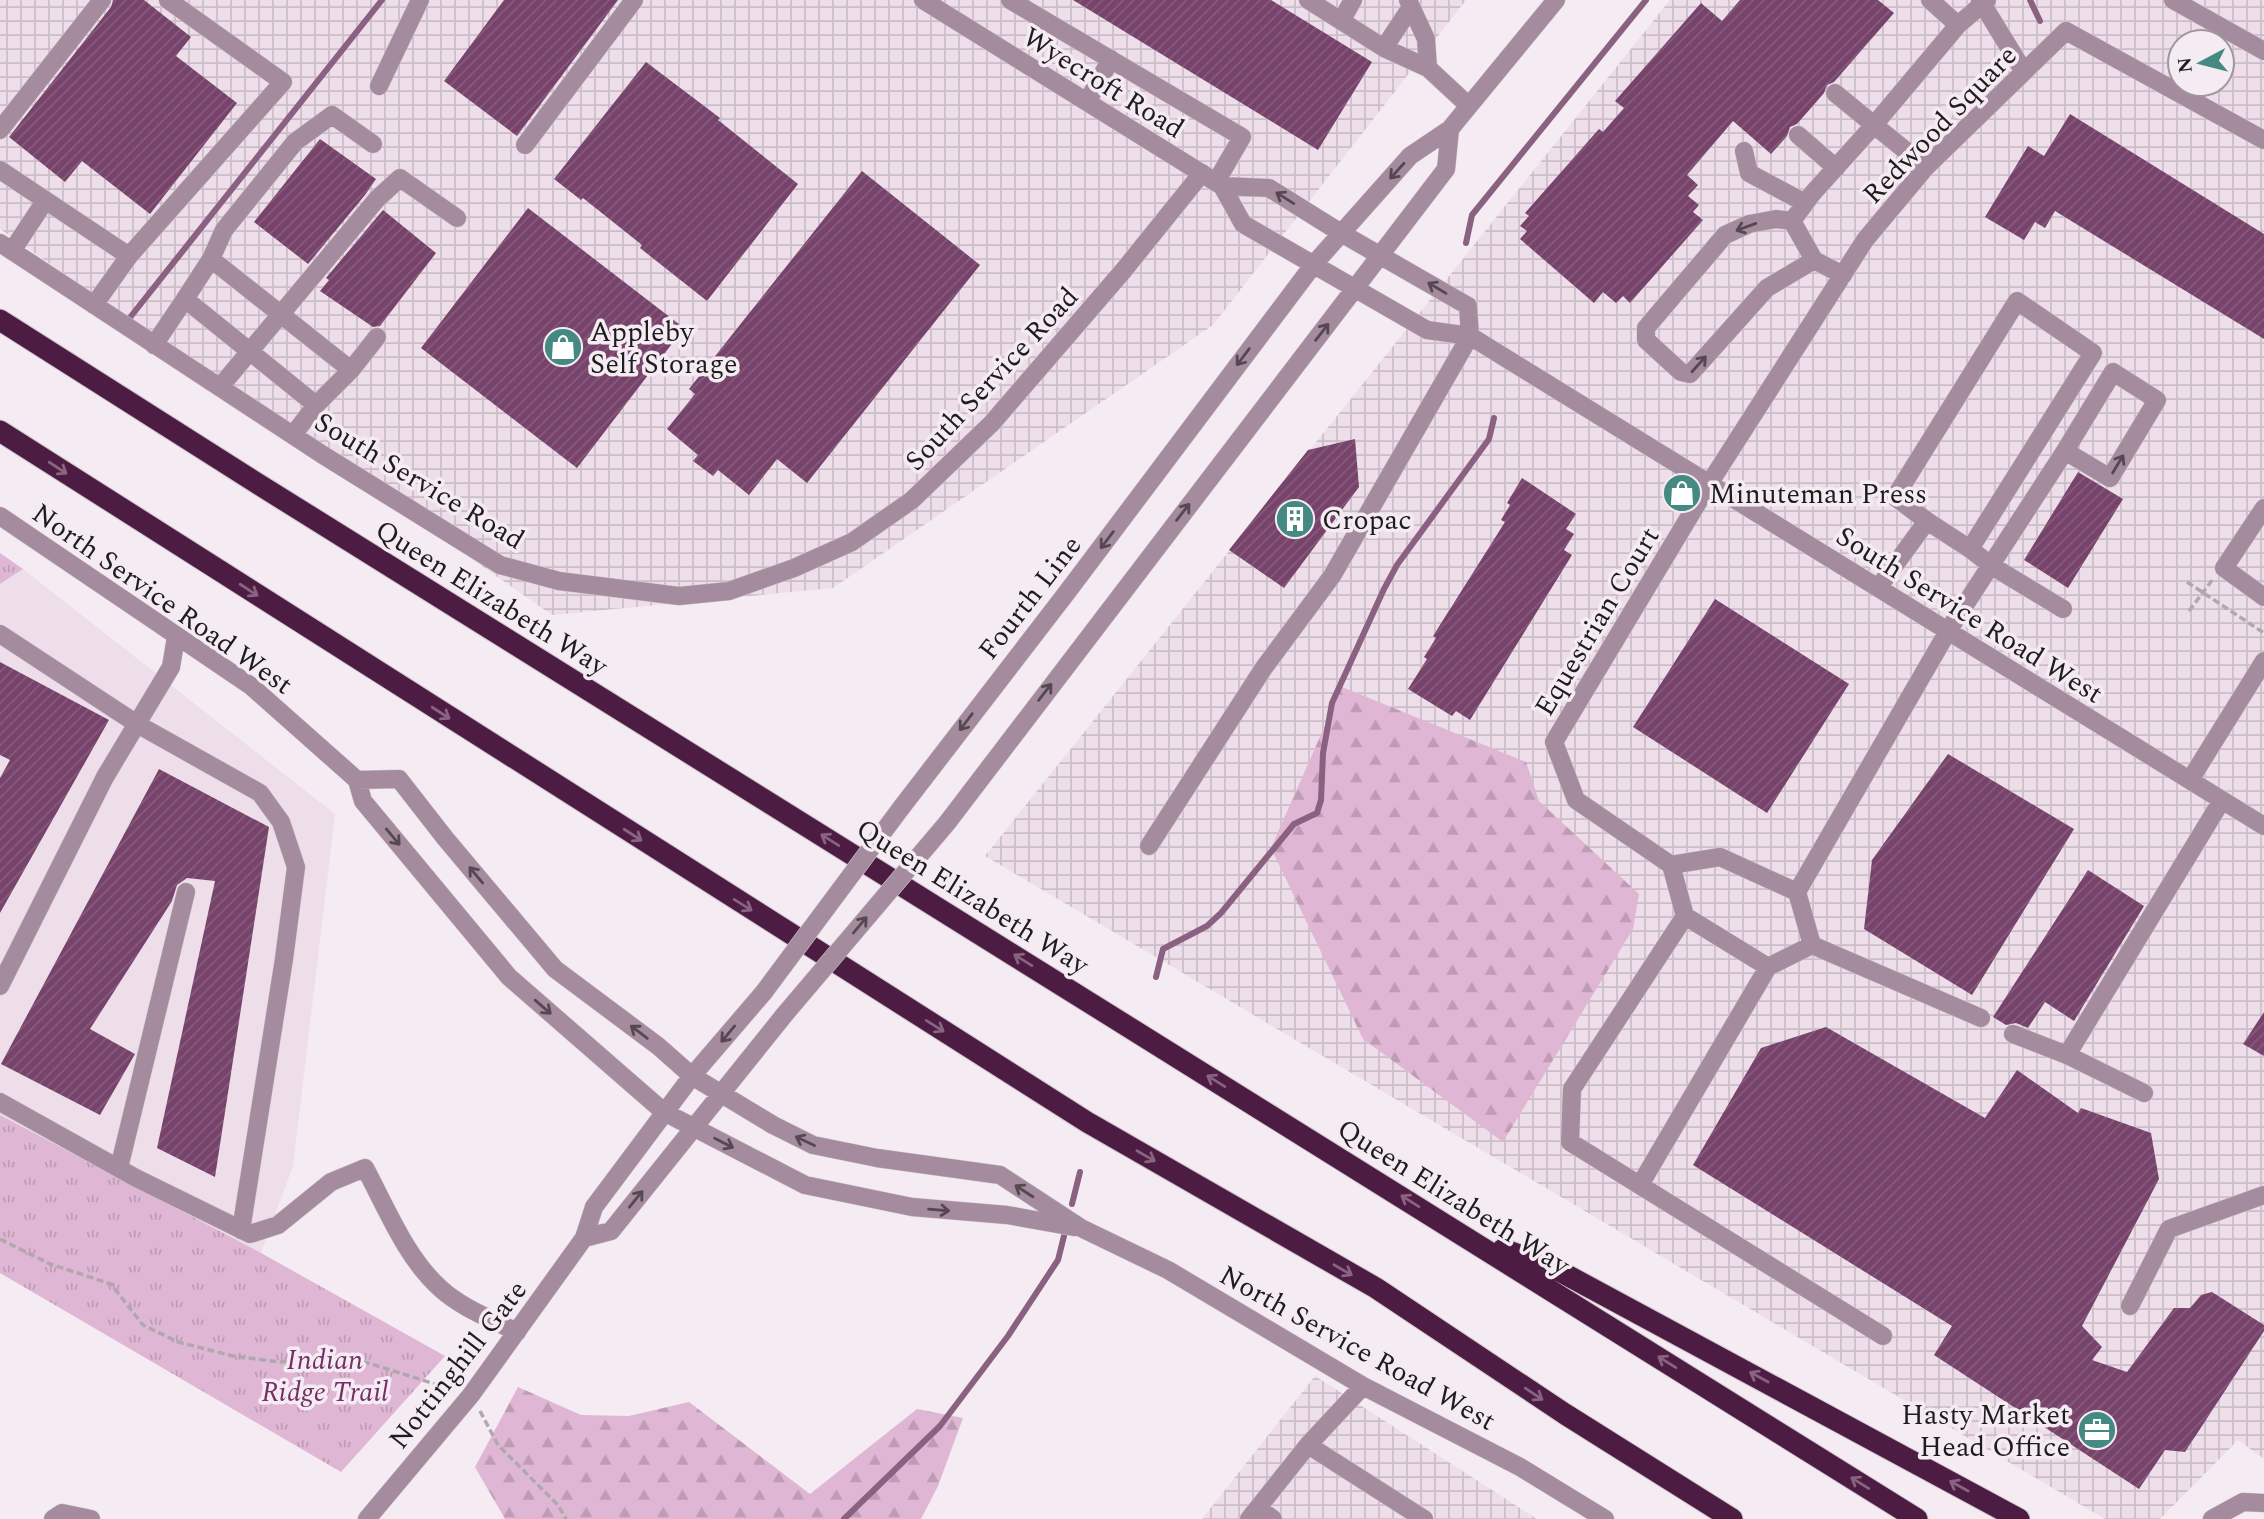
<svg xmlns="http://www.w3.org/2000/svg" width="2264" height="1519" font-family="Spectral,serif">
<style>
.built{fill:#eedeea}
.industrial{fill:url(#industrial-grid);fill-rule:evenodd}
.forest{fill:url(#forest-firs)}
.park{fill:url(#park-tufts)}
.lines{fill:none;stroke-linecap:round;stroke-linejoin:round}
.stream{stroke:#8a6180;stroke-width:6}
.building{fill:url(#building-hatch)}
.minor-casing{stroke:#cec6cc;stroke-width:19}
.highway-casing{stroke:#cec6cc;stroke-width:23}
.path{stroke:#b0a8ad;stroke-width:3.5;stroke-dasharray:7 3.5;stroke-linecap:butt}
.minor{stroke:#a58b9e;stroke-width:18}
.highway{stroke:#4d1c43;stroke-width:21}
.minor-bridge-casing{stroke:#cec6cc;stroke-width:19;stroke-linecap:butt}
.minor-bridge{stroke:#a58b9e;stroke-width:18}
.oneway{stroke:#554851}
.oneway2{stroke:#886480}
.labels{text-anchor:middle;stroke-width:7;stroke-linejoin:round;paint-order:stroke}
.street-label{font-size:28px;fill:#1f1c1e;stroke:#f5ebf2}
.poi-label{font-size:28px;fill:#1f1c1e;stroke:#f5ebf2;text-anchor:start}
.park-label{font-size:28px;font-style:italic;fill:#752f67;stroke:#f5ebf2}
</style>
<defs>
<pattern id="industrial-grid" width="8" height="8" patternUnits="userSpaceOnUse" patternTransform="scale(1.75)"><rect width="8" height="8" fill="#eedeea"/><path d="M0 4h8M4 0v8" fill="none" stroke="#ccbec8"/></pattern>
<pattern id="forest-firs" width="22" height="20" patternUnits="userSpaceOnUse" patternTransform="scale(1.75)"><rect width="22" height="20" fill="#dfb6d4"/><path d="M5 1l3.5 6h-7zM16 11l3.5 6h-7z" fill="#bf9cb6"/></pattern>
<pattern id="park-tufts" width="24" height="20" patternUnits="userSpaceOnUse" patternTransform="scale(1.75)"><rect width="24" height="20" fill="#dfb6d4"/><path d="M3 7l-1-3M5 7V3M7 7l1-3M15 17l-1-3M17 17v-4M19 17l1-3" fill="none" stroke="#bf9cb6"/></pattern>
<pattern id="building-hatch" width="6" height="6" patternUnits="userSpaceOnUse" patternTransform="scale(1.75)"><rect width="6" height="6" fill="#77436b"/><path d="M-1 1l2-2M0 6l6-6M5 7l2-2" fill="none" stroke="#855b7b"/></pattern>
</defs>
<rect width="100%" height="100%" fill="#f5ebf2"/>
<path class="built" d="M23 569 335 814 293 1166 261 1253 0 1115V584Z"/>
<path class="industrial" d="M0 0H1466L1213 325 833 588 552 615 0 229Z
M1670 0H2264V1459L2238 1440 2160 1519H2105L985 856ZM2180 42H2222V84H2180Z
M1315 1376 1537 1519H1202Z"/>
<path class="forest" d="M1342 687 1526 762 1539 801 1639 894 1633 929 1503 1142 1363 1039 1271 848Z
M518 1387 581 1415 629 1416 689 1402 810 1494 917 1409 963 1418 938 1486 921 1519H505L475 1467Z"/>
<path class="park" d="M0 553 23 569 0 584Z
M0 1115 261 1253 445 1356 341 1472 0 1273Z"/>
<g class="lines">
<path class="stream" d="M2030 0 2040 21
M1466 243 1472 215 1646 0
M128 320 382 0
M1156 977 1163 949 1207 926 1221 913 1294 824 1317 813 1321 800 1323 753 1332 703 1384 589 1397 565 1489 439 1494 418
M1072 1204 1080 1172
M844 1519 940 1426 1008 1336 1058 1260 1066 1228"/>
</g>
<path class="building" d="M113 0H144L191 37 176 56 237 103 150 214 82 161 65 182 9 137 111 7Z
M504 0H618L517 136 444 81Z
M1073 0H1271L1372 62 1318 150Z
M1740 0H1878L1894 13 1834 82 1827 85 1824 93 1797 124 1790 127 1787 136 1771 154 1733 121 1687 175 1698 185 1688 196 1699 205 1693 212 1703 220 1630 303 1623 296 1616 303 1603 292 1594 303 1520 239 1527 231 1520 226 1529 216 1525 213 1599 129 1603 132 1624 108 1615 101 1701 3 1722 21Z
M646 62 720 118 718 120 798 184 707 301 640 248 642 245 583 198 581 200 554 179Z
M2070 114 2264 234V339L2055 211 2045 228 2035 222 2024 240 1985 217 2028 146 2044 156Z
M320 139 376 179 365 195 308 264 254 222Z
M862 171 980 265 807 483 777 459 749 495 718 470 713 476 693 461 698 455 667 429 695 394 689 389Z
M528 208 684 328 577 468 421 348Z
M383 210 436 253 380 326 373 327 320 291 329 280 326 278Z
M1355 439 1359 487 1284 588 1229 550 1308 450Z
M2078 472 2123 499 2068 588 2024 560Z
M1522 478 1576 514 1566 529 1574 534 1564 550 1572 555 1470 720 1456 711 1452 716 1408 689 1427 659 1424 657 1436 638 1433 636 1505 522 1501 520 1510 505 1507 503Z
M1715 599 1849 684 1767 813 1633 727Z
M0 662 109 720 0 913V778L10 760 0 755Z
M1948 754 2074 829 1972 995 1864 929 1872 860Z
M159 769 269 827 215 1177 157 1148 215 881 187 878 177 885 172 901 90 1029 135 1054 100 1115 1 1064Z
M2088 870 2144 906 2074 1021 2045 1002 2028 1028 2016 1023 2006 1025 1993 1017Z
M2264 1012V1056L2243 1044Z
M1826 1027 1985 1118 2017 1070 2078 1113 2081 1108 2151 1133 2159 1179 2082 1326 2102 1347 2092 1360 2127 1372 2174 1308H2190L2201 1295 2212 1292 2264 1325V1331L2185 1452 2165 1450 2139 1489 1934 1355 1952 1326 1693 1165 1761 1048Z"/>
<g class="lines">
<g class="minor-casing">
<path id="minor" d="M923 0 1222 186 1243 224 1427 330 1470 336 2264 826
M1010 0 1242 137 1216 182
M1308 0 1384 48 1428 68 1469 106
M1408 0 1426 39 1428 68
M1930 0 1958 25
M1980 0 2024 72
M2173 0 2264 51
M1341 21 1353 0
M1384 48 1411 7
M379 86 420 0
M1835 93 1874 125 1958 25 1987 0
M1087 102 1111 59
M0 130 102 0
M1798 135 1836 168
M525 145 634 0
M1744 151 1749 173 1805 203
M0 170 129 256
M1222 186 1269 188 1341 233 1468 306 1470 336
M1792 221 1812 194 1874 125 1926 167
M0 243 323 455 500 565 559 581 679 596 729 591 794 568 852 542 912 500 992 423 1123 271 1202 173
M12 251 45 201
M211 259 224 230 295 142 332 115 373 144
M1814 260 1767 288 1690 374 1681 372 1646 340V328L1725 235 1749 224 1776 219 1792 221 1814 260 1843 275
M185 299 211 259 351 370
M94 305 129 256 283 82 168 0
M154 345 185 299 316 405 293 435
M220 387 377 199 400 178 457 218
M316 405 351 370 377 337
M2264 508 2224 568 2264 597
M0 516 251 686 357 780 363 801 509 977 664 1112 805 1185 912 1207 1007 1215 1074 1227
M1970 549 1992 566 2063 609
M1878 588 1927 521 1895 497 2017 301 2093 353 1970 549 1927 521
M0 634 137 724 260 793 281 822 296 867 284 959 241 1230
M357 780 399 779 445 838 555 969 658 1046 692 1076 773 1125 813 1145 877 1158 1000 1175 1081 1228 1168 1270 1363 1386 1520 1467 1605 1519
M2190 780 2264 661
M901 808 1068 591 1314 264 1410 156 1450 129 1556 0
M947 823 1446 169 1450 129
M1149 846 1263 669 1332 576 1470 336
M1671 865 1576 800 1554 742 1709 484 1865 240 1926 167 2066 31 2264 140
M1671 865 1685 916 1768 967
M1671 865 1720 857 1797 892
M1685 916 1572 1089 1570 1142 1883 1336
M1812 945 1981 1018
M0 986 105 777 171 667 176 637
M2013 1034 2067 1055 2144 1093
M2067 1055 2222 800
M0 1102 136 1178 250 1234 278 1225 331 1182 365 1168C387 1209 406 1258 441 1289 462 1308 491 1319 517 1332
M119 1168 186 892
M1640 1185 1768 967 1812 945 1797 892 1948 631 2065 451 2113 372 2157 400 2110 478 2065 451
M584 1238 611 1231 785 1014
M2130 1306 2169 1229 2264 1195
M1308 1445 1424 1519
M1258 1508 1273 1519
M53 1519 62 1513 91 1519
M367 1519 471 1395 584 1238 594 1207 692 1076 764 992
M1249 1519 1308 1445 1363 1386
M2212 1519 2243 1502 2264 1503"/>
</g>
<g class="highway-casing">
<path id="highway" d="M0 320 255 482 1917 1519
M0 431 1087 1122 1376 1288 1565 1414 1732 1519
M1503 1249 1550 1266 2019 1519"/>
</g>
<path class="path" d="M2187 582 2264 633
M2189 611 2213 579
M0 1239 50 1264 111 1284 143 1325 178 1342 233 1356 280 1362 328 1355 368 1363 451 1389
M480 1411 498 1445 558 1505 566 1519"/>
<use href="#minor" class="minor"/>
<use href="#highway" class="highway"/>
<g class="minor-bridge-casing">
<path id="minor-bridge" d="M764 992 901 808
M785 1014 947 823"/>
</g>
<use href="#minor-bridge" class="minor-bridge"/>
</g>
<defs><path id="oneway-shaft" d="M-6 0H5M1.5-3L5.5 0L1.5 3" fill="none" stroke-width="1.6" stroke-linecap="round" stroke-linejoin="round" transform="scale(1.75)"/></defs>
<g class="oneway">
<use href="#oneway-shaft" transform="translate(1397 171) rotate(132)"/>
<use href="#oneway-shaft" transform="translate(1285 198) rotate(-148)"/>
<use href="#oneway-shaft" transform="translate(1746 227) rotate(160)"/>
<use href="#oneway-shaft" transform="translate(1437 288) rotate(-149)"/>
<use href="#oneway-shaft" transform="translate(1322 332) rotate(-52)"/>
<use href="#oneway-shaft" transform="translate(1243 357) rotate(127)"/>
<use href="#oneway-shaft" transform="translate(1699 364) rotate(-48)"/>
<use href="#oneway-shaft" transform="translate(2118 464) rotate(-59)"/>
<use href="#oneway-shaft" transform="translate(1183 512) rotate(-52)"/>
<use href="#oneway-shaft" transform="translate(1107 540) rotate(127)"/>
<use href="#oneway-shaft" transform="translate(1045 692) rotate(-52)"/>
<use href="#oneway-shaft" transform="translate(966 722) rotate(127)"/>
<use href="#oneway-shaft" transform="translate(393 837) rotate(50)"/>
<use href="#oneway-shaft" transform="translate(476 875) rotate(-130)"/>
<use href="#oneway-shaft" transform="translate(860 925) rotate(-50)"/>
<use href="#oneway-shaft" transform="translate(543 1007) rotate(41)"/>
<use href="#oneway-shaft" transform="translate(639 1032) rotate(-143)"/>
<use href="#oneway-shaft" transform="translate(728 1034) rotate(130)"/>
<use href="#oneway-shaft" transform="translate(805 1141) rotate(-154)"/>
<use href="#oneway-shaft" transform="translate(724 1143) rotate(27)"/>
<use href="#oneway-shaft" transform="translate(1024 1191) rotate(-147)"/>
<use href="#oneway-shaft" transform="translate(636 1199) rotate(-51)"/>
<use href="#oneway-shaft" transform="translate(939 1210) rotate(5)"/>
</g>
<g class="oneway2">
<use href="#oneway-shaft" transform="translate(58 468) rotate(33)"/>
<use href="#oneway-shaft" transform="translate(249 590) rotate(33)"/>
<use href="#oneway-shaft" transform="translate(441 713) rotate(33)"/>
<use href="#oneway-shaft" transform="translate(633 835) rotate(33)"/>
<use href="#oneway-shaft" transform="translate(830 840) rotate(-148)"/>
<use href="#oneway-shaft" transform="translate(743 905) rotate(32)"/>
<use href="#oneway-shaft" transform="translate(1023 960) rotate(-148)"/>
<use href="#oneway-shaft" transform="translate(935 1026) rotate(32)"/>
<use href="#oneway-shaft" transform="translate(1216 1081) rotate(-148)"/>
<use href="#oneway-shaft" transform="translate(1146 1156) rotate(30)"/>
<use href="#oneway-shaft" transform="translate(1410 1201) rotate(-148)"/>
<use href="#oneway-shaft" transform="translate(1343 1270) rotate(30)"/>
<use href="#oneway-shaft" transform="translate(1667 1362) rotate(-148)"/>
<use href="#oneway-shaft" transform="translate(1759 1377) rotate(-151)"/>
<use href="#oneway-shaft" transform="translate(1534 1394) rotate(34)"/>
<use href="#oneway-shaft" transform="translate(1860 1483) rotate(-148)"/>
<use href="#oneway-shaft" transform="translate(1959 1486) rotate(-151)"/>
</g>
<defs>
<g id="shop-disc" transform="scale(2.0125)"><circle r="9.5" fill="#448a82" stroke="#f5ebf2"/><path d="M-5-2.5h2.3a2.7 3.5 0 0 1 5.4 0H5L5.5 6h-11ZM-1.5-2.5h3a1.5 2.3 0 0 0-3 0Z" fill="#fff"/></g>
<g id="building-disc" transform="scale(2.0125)"><circle r="9.5" fill="#448a82" stroke="#f5ebf2"/><path d="M-4-6H4V6H1V3H-1V6H-4ZM-2.5-4.3h1.7v1.8h-1.7ZM.8-4.3h1.7v1.8H.8ZM-2.5-1h1.7V.8h-1.7ZM.8-1h1.7V.8H.8Z" fill="#fff"/></g>
<g id="office-disc" transform="scale(2.0125)"><circle r="9.5" fill="#448a82" stroke="#f5ebf2"/><path d="M-6-3h4V-5.5h4V-3h4V5H-6ZM-1-4.5V-3h2v-1.5ZM-6 0V1H6V0Z" fill="#fff"/></g>
</defs>
<g fill-rule="evenodd">
<use href="#shop-disc" x="563" y="347"/>
<use href="#shop-disc" x="1682" y="493"/>
<use href="#building-disc" x="1295" y="519"/>
<use href="#office-disc" x="2097" y="1430"/>
</g>
<g class="labels">
<g class="street-label">
<text transform="translate(1104 82) rotate(32)" y="10">Wyecroft Road</text>
<text transform="translate(1939 124) rotate(-46)" y="10">Redwood Square</text>
<text transform="translate(991 378) rotate(-47)" y="10">South Service Road</text>
<text transform="translate(420 480) rotate(31)" y="10">South Service Road</text>
<text transform="translate(492 597) rotate(32)" y="10">Queen Elizabeth Way</text>
<text transform="translate(1029 597) rotate(-52)" y="10">Fourth Line</text>
<text transform="translate(163 598) rotate(35)" y="10">North Service Road West</text>
<text transform="translate(1970 614) rotate(32)" y="10">South Service Road West</text>
<text transform="translate(1596 621) rotate(-59)" y="10">Equestrian Court</text>
<text transform="translate(973 896) rotate(32)" y="10">Queen Elizabeth Way</text>
<text transform="translate(1454 1196) rotate(32)" y="10">Queen Elizabeth Way</text>
<text transform="translate(1358 1347) rotate(29)" y="10">North Service Road West</text>
<text transform="translate(457 1364) rotate(-52)" y="10">Nottinghill Gate</text>
</g>
<g class="poi-label">
<text x="590" y="341">Appleby<tspan x="590" dy="32">Self Storage</tspan></text>
<text x="1709" y="503">Minuteman Press</text>
<text x="1322" y="529">Cropac</text>
<text x="2070" y="1424" text-anchor="end">Hasty Market<tspan x="2070" dy="32">Head Office</tspan></text>
</g>
<g class="park-label">
<text x="325" y="1369">Indian<tspan x="325" dy="32">Ridge Trail</tspan></text>
</g>
</g>
<g transform="translate(2201 63) rotate(263)"><circle r="33" fill="#f5ebf2" stroke="#9f989d" stroke-width="2"/>
<path d="M0-5L12 26L0 18L-12 26Z" fill="#448a82"/>
<text y="-10" font-size="19" font-weight="bold" text-anchor="middle" fill="#1f1c1e">N</text>
</g>
</svg>
